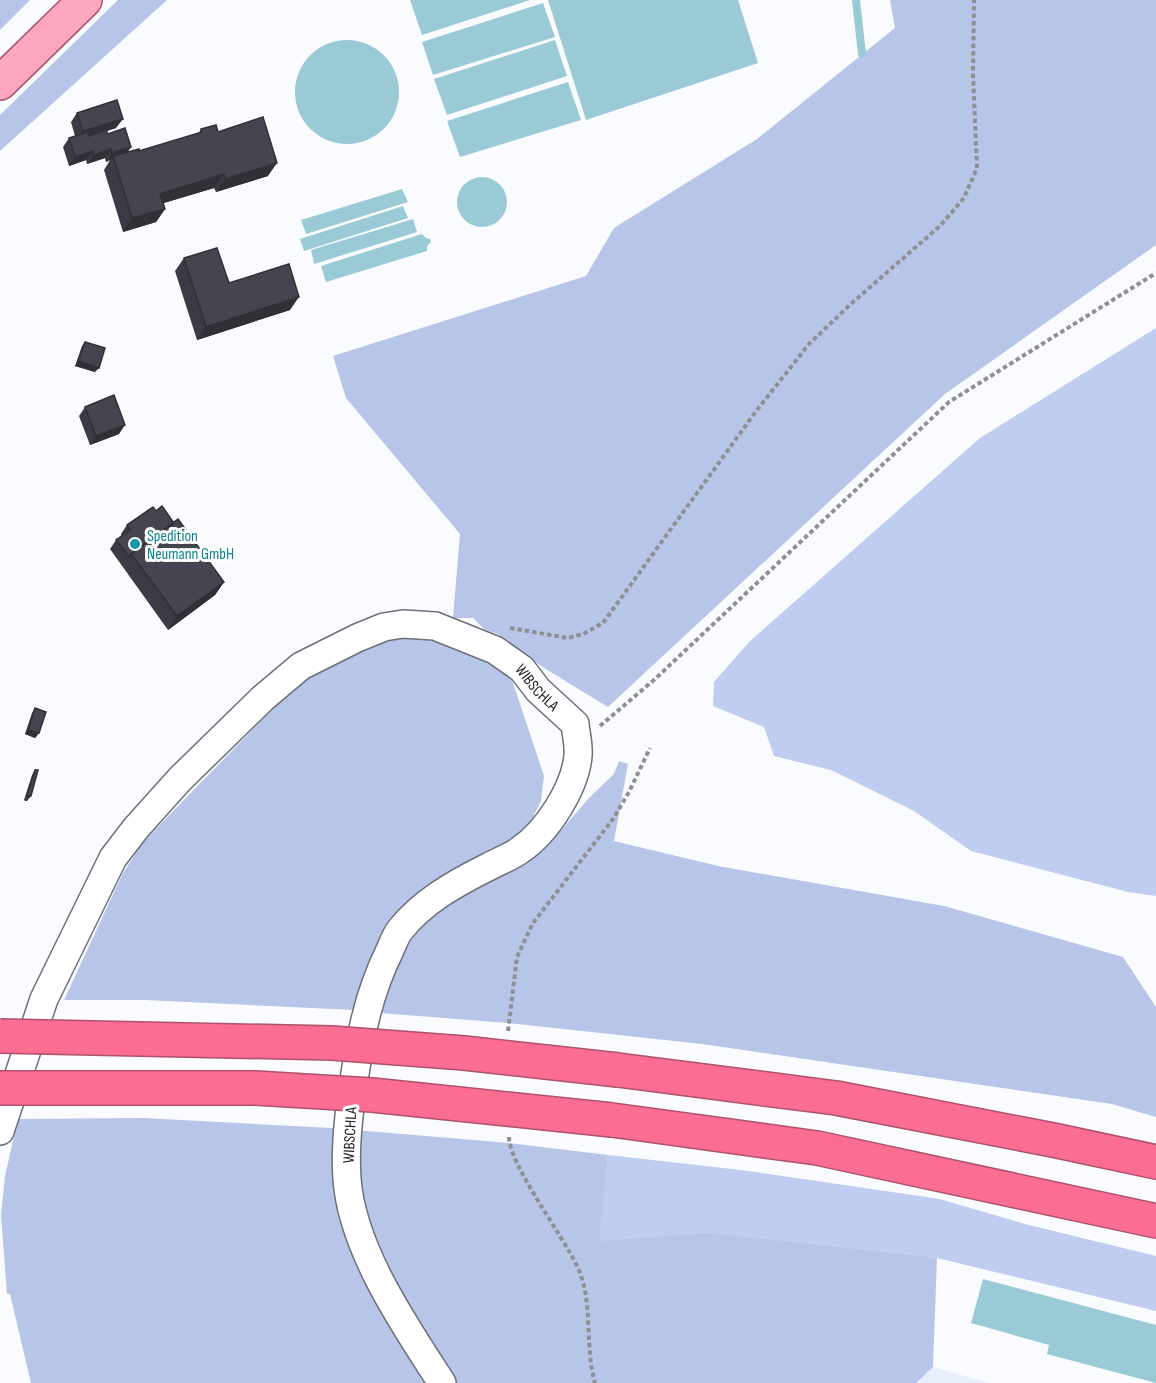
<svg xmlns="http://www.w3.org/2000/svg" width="1156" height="1383" font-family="'Sofia Sans Condensed',sans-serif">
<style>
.built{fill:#e8eefc}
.green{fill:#bfcdf1}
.forest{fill:#b7c5e9}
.water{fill:#9acad6}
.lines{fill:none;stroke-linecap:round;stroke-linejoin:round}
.stream{stroke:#9acad6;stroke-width:8}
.minor-casing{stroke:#6c7079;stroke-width:30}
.primary-casing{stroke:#ae526c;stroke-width:36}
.motorway-casing{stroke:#ae526c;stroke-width:36}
.path{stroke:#8f9094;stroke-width:4;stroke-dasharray:4.5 3;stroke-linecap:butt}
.minor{stroke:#fff;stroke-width:27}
.primary{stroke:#fda7be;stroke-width:33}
.motorway{stroke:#fb6d93;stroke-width:33}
.motorway-bridge-casing{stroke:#ae526c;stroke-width:36;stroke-linecap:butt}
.motorway-bridge{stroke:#fb6d93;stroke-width:33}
.wall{fill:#3a3b44}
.shaded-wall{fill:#303037}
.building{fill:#44454f;stroke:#303037;stroke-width:1.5}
.culture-dot{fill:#0f9aa8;stroke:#fff;stroke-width:2}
.labels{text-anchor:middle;stroke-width:6;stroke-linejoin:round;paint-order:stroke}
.culture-label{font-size:16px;fill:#0d838f;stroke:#fff;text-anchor:start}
.street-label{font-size:16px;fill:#202125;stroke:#fff}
</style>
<rect width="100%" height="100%" fill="#f9fbff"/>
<path class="built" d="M933 1367 989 1383H916Z"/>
<path class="green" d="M1156 328V896L1128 892 971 851 914 811 831 770 774 756 764 727 713 706 714 682 750 641 980 438Z
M608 1155 741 1170 940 1199 1025 1224 1156 1256V1311L937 1258 598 1241Z"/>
<path class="forest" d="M0 0H30L0 30Z
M118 0H167L0 151V115Z
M890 0H1156V245L945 394 608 707 544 668 498 634 485 630 473 618H453L460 534 346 398 333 356 586 276 614 228 757 139 895 28Z
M396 637C406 638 419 636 429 638 458 644 486 662 511 677L544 776 541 801 528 827 384 934C370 958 360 983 354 1010L145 1000H64L122 875 142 843 296 685 330 661Z
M619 761 628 764 614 841 718 866 944 906 1123 957 1156 1007V1117L1112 1104 702 1044 508 1023 380 1013 402 948 418 927 441 906 543 851 589 798 614 774Z
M144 1118 331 1128 509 1143 608 1155 599 1241 709 1233 937 1258 933 1367 916 1383H31L10 1294H7L1 1215 5 1176 18 1119Z"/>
<path class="water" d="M410 0H530L422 35Z
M548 0H738L758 63 586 120Z
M543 3 555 37 433 75 422 42Z
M295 92a52 52 0 1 1 104 0a52 52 0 1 1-104 0Z
M555 40 567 76 447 115 434 79Z
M568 82 581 120 460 157 447 121Z
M457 202a25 25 0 1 1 50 0a25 25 0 1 1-50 0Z
M402 189 408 202 306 234 301 220Z
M403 206 408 218 304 251 300 239Z
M413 219 417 232 314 264 311 250Z
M422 234 426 238 430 239 431 242 427 246V251L326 282 321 266Z
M983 1279 1156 1325V1383L1047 1354 1049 1345 971 1323Z"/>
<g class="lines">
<path class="stream" d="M856 0 862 54"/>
<g class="minor-casing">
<g id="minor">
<path id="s1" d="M0 1131 44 999 113 858 136 828 180 779 263 698 301 666 357 638 384 627 403 624 435 626 495 650 522 669 538 690 575 724C576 734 579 745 578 756 575 788 547 832 520 850 511 857 499 861 488 867 456 883 423 901 400 930 396 935 393 943 390 950 374 982 365 1014 359 1049 352 1092 344 1136 347 1179 352 1249 405 1326 442 1383"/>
</g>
</g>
<g class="primary-casing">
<path id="primary" d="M0 83 85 0"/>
</g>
<g class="motorway-casing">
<path id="motorway" d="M618 1070 836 1098 1053 1140 1156 1162
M612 1120 817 1148 1156 1221"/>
</g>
<path class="path" d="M510 628 568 638 583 634 603 623 757 410 809 344 853 302 940 226 964 198 977 168 973 74 974 0
M600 726 655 679 949 402 1156 273
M508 1031 517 957 533 923 613 819 629 792 650 748
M509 1137C509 1164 563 1236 577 1266 594 1300 584 1345 595 1383"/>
<use href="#minor" class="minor"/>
<use href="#primary" class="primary"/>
<use href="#motorway" class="motorway"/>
<g class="motorway-bridge-casing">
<path id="motorway-bridge" d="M0 1036 332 1043 464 1053 618 1070
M0 1088H255L372 1095 612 1120"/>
</g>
<use href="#motorway-bridge" class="motorway-bridge"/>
</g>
<path class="wall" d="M77 113 116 128 107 131 108 134 131 147 127 152 139 151 198 134 201 129 218 132 268 176 216 192 214 188 163 203 165 209 156 222 123 232 104 170 110 160 106 162 105 158 87 164 86 160 69 166 63 147 69 138 75 136 71 122Z
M184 258 229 283 290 310 197 340 175 271Z
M85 342 95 372 75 366 82 346Z
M85 407 119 434 90 445 79 416Z
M156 511 174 523 224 582 215 595 168 630 110 549 116 540 122 536 121 534 127 525Z
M35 708 39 733 35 738 25 734 32 713Z
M35 770 31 796 27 801H25L24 800 32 775Z"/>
<path class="shaded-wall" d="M123 119 116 128 76 140 83 131Z
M131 147 125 156H113L110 160 106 162 112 153Z
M111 149 105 158 87 164 94 155Z
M93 151 86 160 69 166 75 157Z
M277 163 268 176 216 192 225 179Z
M224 174 214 188 151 207 160 194Z
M165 209 156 222 123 232 132 218Z
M299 297 290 310 197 340 206 327Z
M78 361 99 368 95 372 75 366Z
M125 425 119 434 90 445 96 436Z
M224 582 215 595 168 630 177 616Z
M28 730 39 733 35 738 25 734Z"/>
<path class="building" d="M117 100 123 119 83 131 77 113Z
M263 117 277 163 225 179 224 174 160 194 165 209 132 218 113 156 139 149V151L202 132 201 129 216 125 218 132Z
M125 128 131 147 112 153 111 149 94 155 93 151 75 157 69 138 88 132 89 136 106 130 108 134Z
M217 248 229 283 289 264 299 297 206 327 184 258Z
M85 342 105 348 99 368 78 361Z
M114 395 125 425 96 436 85 407Z
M162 506 174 523 131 554 129 557 116 540 130 530 127 525 153 507 156 511Z
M178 519 224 582 177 616 131 554Z
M35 708 46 712 39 733 28 730Z
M35 770H38L31 796 28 797 27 795Z"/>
<circle class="culture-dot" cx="135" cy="544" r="6"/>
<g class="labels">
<g class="culture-label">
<text x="147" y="541">Spedition<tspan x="147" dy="18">Neumann GmbH</tspan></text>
</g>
<g class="street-label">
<text dy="6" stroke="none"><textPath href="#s1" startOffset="830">WIBSCHLA</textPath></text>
<text transform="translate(349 1135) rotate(-87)" y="6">WIBSCHLA</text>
</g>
</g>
</svg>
